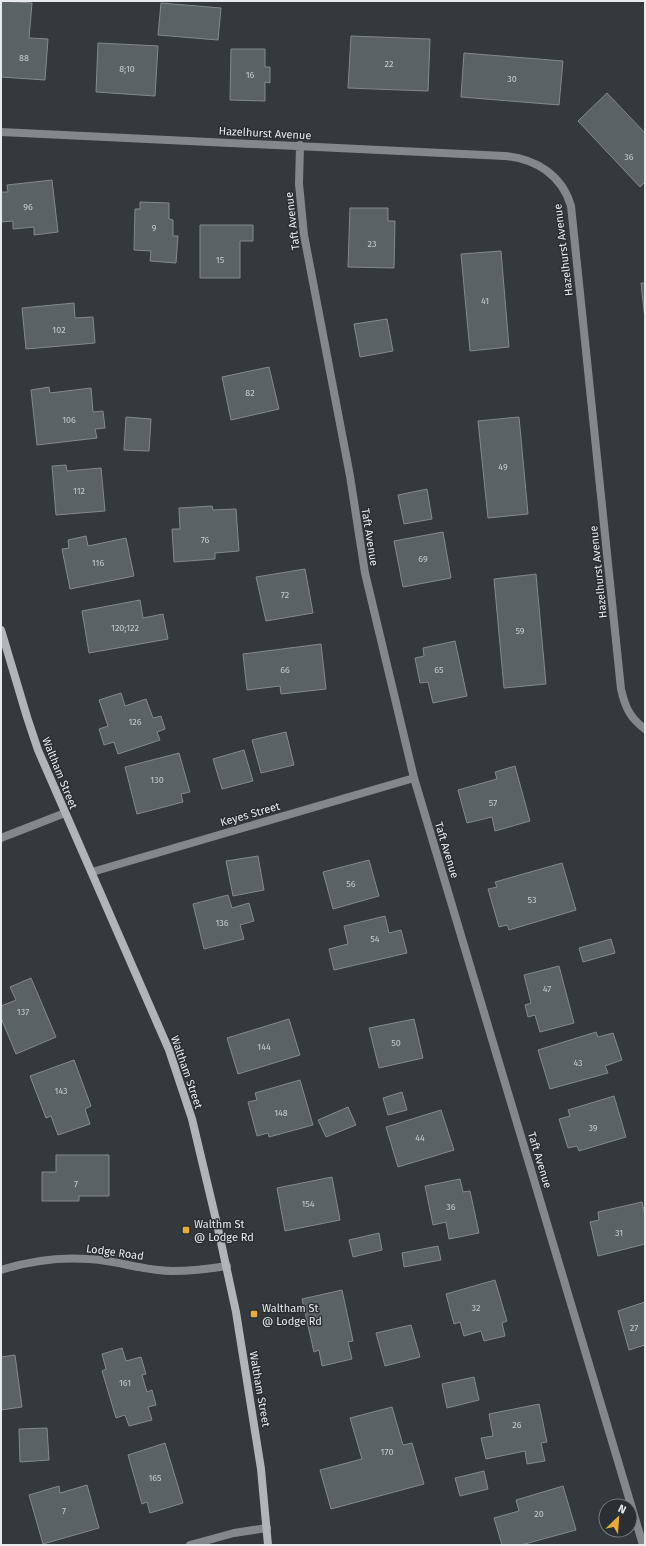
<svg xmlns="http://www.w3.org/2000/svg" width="646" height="1546" font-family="'Fira Sans',sans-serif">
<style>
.building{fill:#5b6265;stroke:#838a8e}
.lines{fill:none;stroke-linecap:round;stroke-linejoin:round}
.street{stroke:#85888a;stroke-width:8}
.secondary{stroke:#b0b5b8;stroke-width:8}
.poi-dot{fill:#e8ab37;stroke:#292f32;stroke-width:1.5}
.labels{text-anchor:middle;stroke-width:3;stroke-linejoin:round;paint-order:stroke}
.number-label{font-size:9px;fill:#c4c9cb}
.street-label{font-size:11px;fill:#e7ebed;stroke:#292f32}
.poi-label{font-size:11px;fill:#e7ebed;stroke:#292f32;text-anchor:start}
</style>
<rect width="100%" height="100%" fill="#33393c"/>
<path class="building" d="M1 1 32 3 29 38 48 39 45 80 1 77Z
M161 3 221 8 218 40 158 35Z
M351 36 430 39 428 91 348 88Z
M98 43 158 46 155 96 96 92Z
M231 49H265V67H270V83L265 82V101L230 100Z
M464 53 563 61 559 105 461 97Z
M607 93 645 133V182L640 187 578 121Z
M52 180 58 232 34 235V227L13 229V221L1 222V192H8L7 185Z
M140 202 169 203V219L173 220V236H178L176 263 150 261 151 251 134 250 135 209H140Z
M350 208H388V221H395L394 268 348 267Z
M200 225H253V241H240V278H200Z
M501 251 509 347 470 351 461 254Z
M641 283H645V319Z
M74 303 75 318 93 317 95 343 26 349 22 308Z
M387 319 393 351 360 357 354 324Z
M269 367 279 409 231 420 222 377Z
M49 387 50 393 91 388 93 412 103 411 105 428 95 429 97 438 37 445 31 390Z
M126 417 151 419 149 451 124 450Z
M519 417 528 514 488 518 478 421Z
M66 465 67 471 101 468 105 511 56 515 52 466Z
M427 489 432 519 404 524 398 495Z
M212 506 213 510 236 509 239 551 215 553V559L174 562 172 529H180L179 508Z
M443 532 451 578 403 587 394 541Z
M86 536 88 546 126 538 134 576 70 589 62 549 69 548 68 540Z
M305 569 313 613 266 621 256 577Z
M536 574 546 684 504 688 494 579Z
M140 600 143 618 163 614 168 639 89 653 82 611Z
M455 641 467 696 433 703 428 682 420 683 415 658 424 656 423 648Z
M321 644 326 689 281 694 280 686 247 690 243 654Z
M121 693 125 706 146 699 153 718 161 716 165 729 157 732 160 740 118 754 114 742 104 745 99 729 108 726 99 700Z
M286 732 294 765 261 773 252 740Z
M244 750 253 781 222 789 213 759Z
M179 753 190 792 181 794 183 802 137 814 125 767Z
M515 766 530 821 495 831 492 817 467 823 458 790 497 779 495 772Z
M258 856 264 890 233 896 226 861Z
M369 860 379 896 333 909 323 872Z
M562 863 576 910 509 930 507 925 499 927 488 889 497 887 495 882Z
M228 895 232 908 249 903 254 921 240 925 244 939 204 949 193 904Z
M385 916 389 933 401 930 407 953 334 970 329 949 348 944 344 926Z
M611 939 615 953 583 962 579 948Z
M559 966 574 1023 540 1032 535 1015 528 1017 525 1005 531 1003 524 975Z
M31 978 56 1037 16 1054 1 1018V1006L16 1000 10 987Z
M289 1019 300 1055 238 1074 227 1038Z
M414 1019 423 1058 379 1068 369 1028Z
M596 1032 598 1037 613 1033 622 1060 605 1066 608 1073 550 1089 538 1050Z
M74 1060 91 1106 85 1109 90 1124 58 1135 51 1116 46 1118 30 1076Z
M300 1080 313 1125 269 1137 268 1133 257 1136 248 1102 257 1100 255 1093Z
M402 1092 407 1110 388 1115 383 1098Z
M614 1096 626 1137 579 1151 577 1146 568 1148 559 1119 570 1116 568 1110Z
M348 1107 356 1125 326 1137 318 1120Z
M441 1110 454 1150 398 1167 386 1127Z
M56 1155H109V1196H79V1201H42V1172H56Z
M332 1177 340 1220 285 1231 277 1188Z
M460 1179 463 1192 470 1191 479 1233 449 1239 446 1222 433 1225 425 1186Z
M642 1202 645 1216V1244L598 1256 590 1222 599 1220 598 1212Z
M379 1233 382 1250 353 1257 349 1240Z
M438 1246 441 1260 404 1267 402 1253Z
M495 1280 507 1321 502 1323 505 1336 484 1341 481 1331 464 1336 460 1322 454 1324 446 1294Z
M342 1290 353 1341 348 1342 352 1359 322 1366 319 1350 314 1352 302 1299Z
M645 1302V1345L629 1350 618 1311Z
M411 1325 420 1357 385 1366 376 1333Z
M122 1348 126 1361 141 1357 146 1374 142 1375 147 1392 152 1390 156 1405 148 1407 152 1420 129 1426 125 1415 116 1418 102 1371 106 1369 102 1354Z
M15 1355 22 1407 1 1410V1357Z
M474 1377 479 1400 447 1408 442 1384Z
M539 1404 547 1442 541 1443 545 1461 527 1464 525 1451 486 1459 481 1438 493 1436 489 1414Z
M392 1407 403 1445 412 1443 424 1484 331 1509 320 1470 362 1459 350 1418Z
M47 1428 49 1460 20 1462 19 1429Z
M165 1443 183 1503 150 1513 147 1502 142 1504 128 1455Z
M484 1471 488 1489 460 1496 455 1478Z
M87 1485 99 1528 43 1544 29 1495 59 1486 60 1493Z
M563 1486 576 1530 521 1545H502L494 1518 519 1511 516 1500Z"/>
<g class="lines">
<path class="street" d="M1 132 505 156C536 159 562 175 571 206L621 689C625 707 630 718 645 729
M300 145 299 184 304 235 350 476 365 573 414 778 643 1545
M1 838 65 813
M92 872 414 778
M1 1270C29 1261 59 1257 88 1259 116 1260 144 1271 172 1271 191 1271 209 1269 227 1266
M190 1545 234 1533 267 1528"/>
<path class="secondary" d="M1 630 27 717 38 750 169 1050 192 1119 217 1224 236 1312 261 1469 268 1545"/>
</g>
<g class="poi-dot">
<rect x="182" y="1226" width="8" height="8" rx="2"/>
<rect x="250" y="1310" width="8" height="8" rx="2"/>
</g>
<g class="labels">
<g class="number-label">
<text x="24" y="61">88</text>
<text x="389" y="67">22</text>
<text x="127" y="72">8;10</text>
<text x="250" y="78">16</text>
<text x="512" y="82">30</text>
<text x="629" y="160">36</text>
<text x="28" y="210">96</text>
<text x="154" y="231">9</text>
<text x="372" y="247">23</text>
<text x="220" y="263">15</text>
<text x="485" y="304">41</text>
<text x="59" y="333">102</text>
<text x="250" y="396">82</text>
<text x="69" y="423">106</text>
<text x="503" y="470">49</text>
<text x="79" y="494">112</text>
<text x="205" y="543">76</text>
<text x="423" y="562">69</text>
<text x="98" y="566">116</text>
<text x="285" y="598">72</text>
<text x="125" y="631">120;122</text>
<text x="520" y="634">59</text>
<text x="285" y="673">66</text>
<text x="439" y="673">65</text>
<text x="135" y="725">126</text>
<text x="157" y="783">130</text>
<text x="493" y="806">57</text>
<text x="351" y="887">56</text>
<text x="532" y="903">53</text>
<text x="222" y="926">136</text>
<text x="375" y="942">54</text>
<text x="547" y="992">47</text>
<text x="23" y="1015">137</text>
<text x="396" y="1046">50</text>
<text x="264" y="1050">144</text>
<text x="578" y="1066">43</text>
<text x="61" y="1094">143</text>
<text x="281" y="1116">148</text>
<text x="593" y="1131">39</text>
<text x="420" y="1141">44</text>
<text x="76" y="1187">7</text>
<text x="308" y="1207">154</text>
<text x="451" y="1210">36</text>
<text x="619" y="1236">31</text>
<text x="476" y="1311">32</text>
<text x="634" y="1331">27</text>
<text x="125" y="1386">161</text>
<text x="517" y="1428">26</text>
<text x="387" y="1455">170</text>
<text x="155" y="1481">165</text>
<text x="64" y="1514">7</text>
<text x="539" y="1517">20</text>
</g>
<g class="street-label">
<text transform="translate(265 133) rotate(3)" y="4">Hazelhurst Avenue</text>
<text transform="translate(292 221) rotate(-97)" y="4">Taft Avenue</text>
<text transform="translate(563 250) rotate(-97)" y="4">Hazelhurst Avenue</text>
<text transform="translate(370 537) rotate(81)" y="4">Taft Avenue</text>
<text transform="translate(598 572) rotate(-96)" y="4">Hazelhurst Avenue</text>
<text transform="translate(60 773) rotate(68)" y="4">Waltham Street</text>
<text transform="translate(250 814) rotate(-16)" y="4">Keyes Street</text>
<text transform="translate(447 850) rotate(73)" y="4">Taft Avenue</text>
<text transform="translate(187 1072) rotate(71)" y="4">Waltham Street</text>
<text transform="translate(540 1160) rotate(73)" y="4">Taft Avenue</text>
<text transform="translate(115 1252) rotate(8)" y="4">Lodge Road</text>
<text transform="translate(260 1389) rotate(80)" y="4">Waltham Street</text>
</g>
<g class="poi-label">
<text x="194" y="1228">Walthm St<tspan x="194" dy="13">@ Lodge Rd</tspan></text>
<text x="262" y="1312">Waltham St<tspan x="262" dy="13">@ Lodge Rd</tspan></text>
</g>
</g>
<rect width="646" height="1546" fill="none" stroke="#e7ebed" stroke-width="4"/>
<g transform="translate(618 1518) rotate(25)"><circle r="19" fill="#292f32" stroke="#757a7d"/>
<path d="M0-3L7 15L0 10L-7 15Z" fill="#e8ab37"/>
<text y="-6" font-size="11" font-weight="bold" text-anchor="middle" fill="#e7ebed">N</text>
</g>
</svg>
